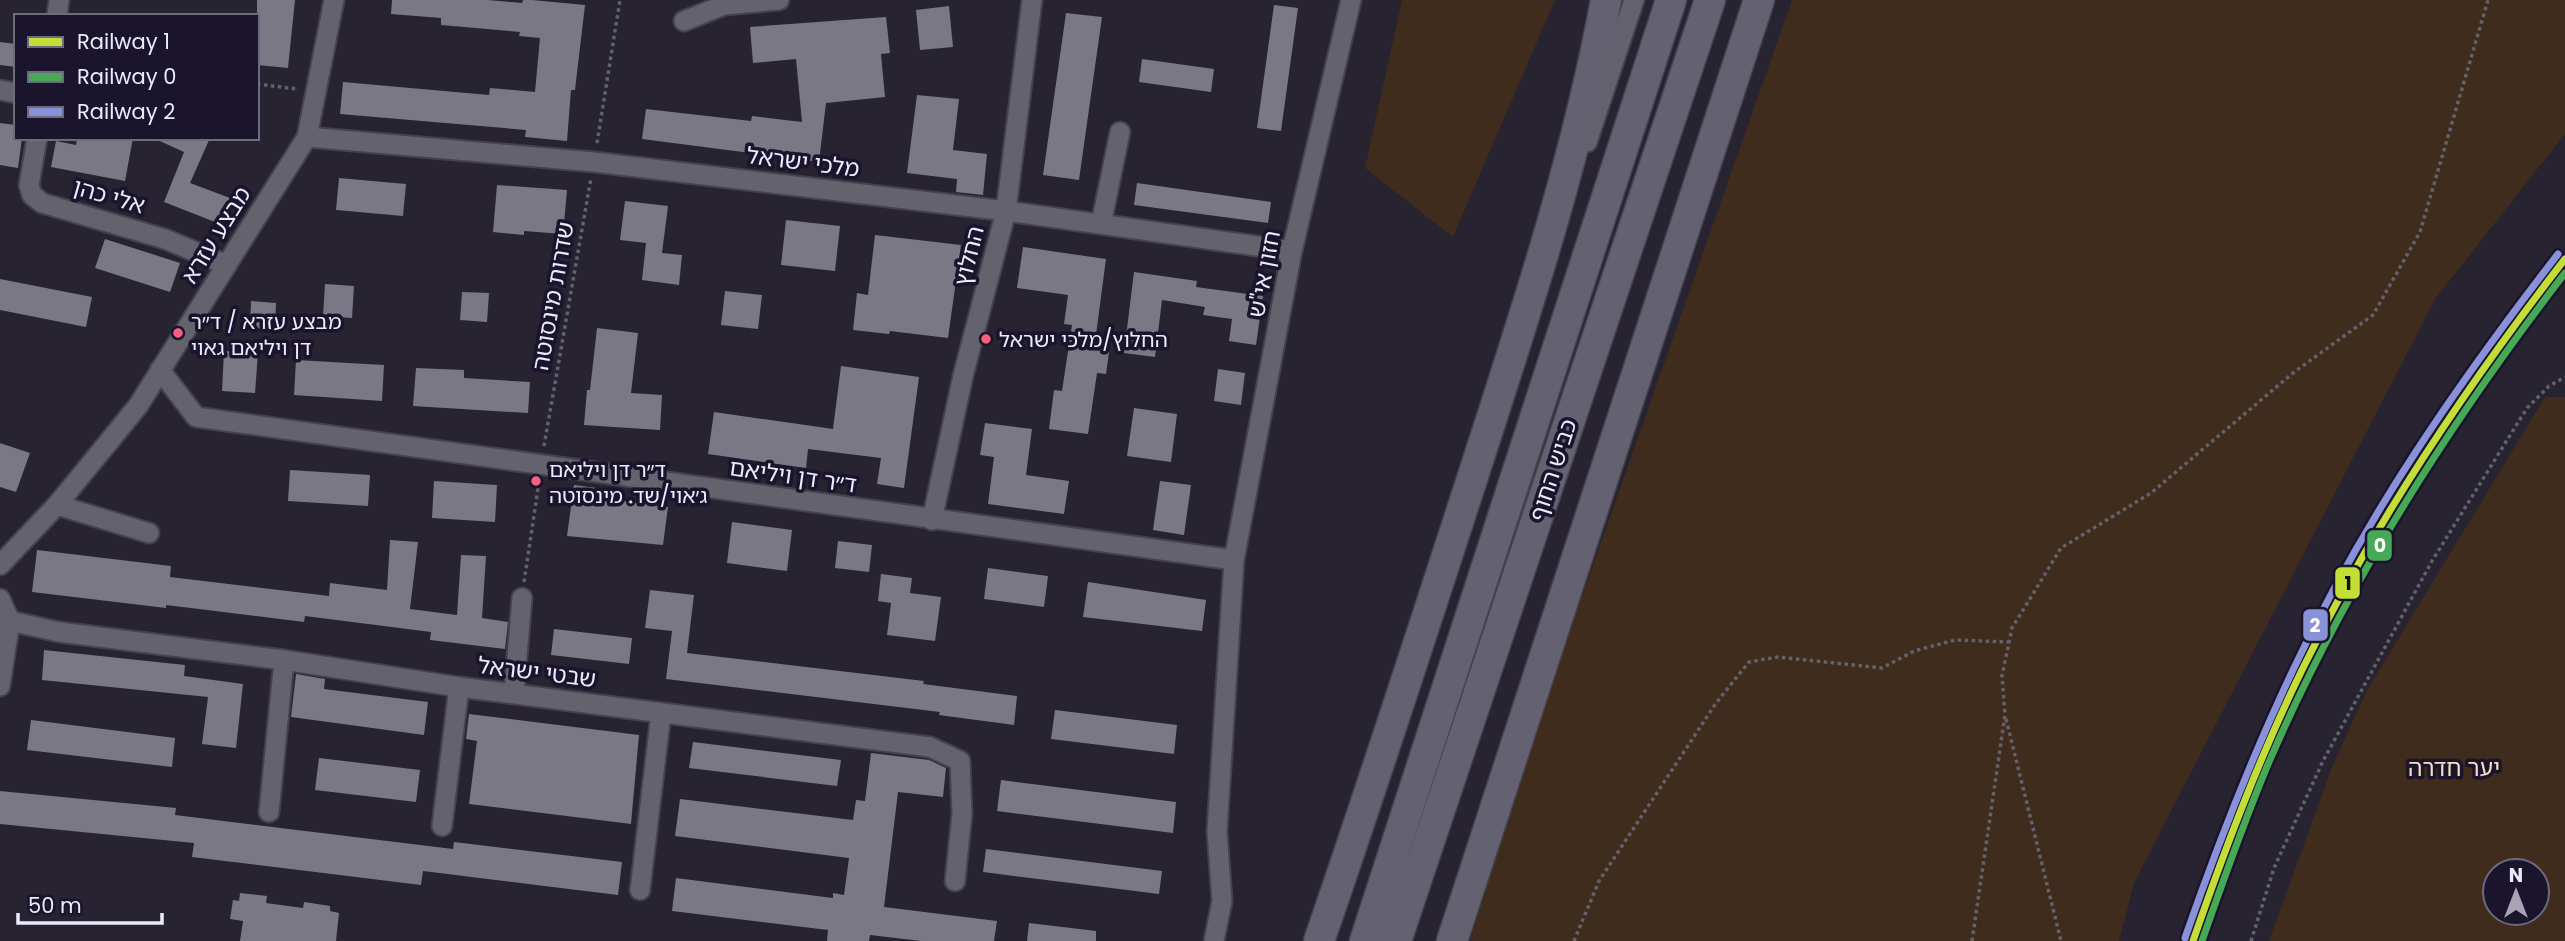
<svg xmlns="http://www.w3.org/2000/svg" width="2565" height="941" font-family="Poppins,'Noto Sans Hebrew',sans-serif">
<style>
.green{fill:#3f2c1c;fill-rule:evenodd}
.building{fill:#7b7885}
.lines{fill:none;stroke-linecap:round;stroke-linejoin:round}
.minor-casing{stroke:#45414e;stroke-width:23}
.highway-casing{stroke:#45414e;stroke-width:33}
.path{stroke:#63616c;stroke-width:3.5;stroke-dasharray:3.5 3.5;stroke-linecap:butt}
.minor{stroke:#64626c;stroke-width:19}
.highway{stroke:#646171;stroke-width:30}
.rail-1-casing{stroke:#1a142d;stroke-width:12}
.rail-2-casing{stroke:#1a142d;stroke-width:12}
.rail-3-casing{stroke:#1a142d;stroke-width:12}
.rail-1{stroke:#c3df37;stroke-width:7}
.rail-2{stroke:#45a955;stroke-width:7}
.rail-3{stroke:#8991d9;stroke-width:7}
.bus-dot{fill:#f8607d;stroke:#1a142d;stroke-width:2.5}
.labels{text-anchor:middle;stroke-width:7;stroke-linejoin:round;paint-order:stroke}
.bus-label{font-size:21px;fill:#edeafc;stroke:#1a142d;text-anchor:start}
.street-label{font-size:23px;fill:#edeafc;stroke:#1a142d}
.park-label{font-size:23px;fill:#f9dbc0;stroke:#1a142d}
.line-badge{stroke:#1a142d;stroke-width:2.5}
.badge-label{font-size:19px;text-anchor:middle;font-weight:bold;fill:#fff}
.pale-badge-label{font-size:19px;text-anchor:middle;font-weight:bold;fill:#111}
</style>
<rect width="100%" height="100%" fill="#272331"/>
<path class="green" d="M1402 0H1555L1453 237 1365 168Z
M1792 0H2565V134L2435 299 2134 883 2119 941H1470L1547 696Z
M2545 397H2565V941H2269L2332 767 2366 692ZM2537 871V913H2495V871Z"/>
<path class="building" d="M257 0H295L288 68 257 65Z
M392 0H488L522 3 523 0H532L585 5 575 90H571L567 141 525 137 526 130 340 114 343 82 489 95 490 88 535 92 540 38 519 36 520 32 441 25V18L391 14Z
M1274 5 1298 8 1281 131 1257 128Z
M949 6 953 47 920 50 916 10Z
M1066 13 1102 17 1079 180 1043 175Z
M886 17 890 53 881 54 885 97 826 103 819 162 642 139 646 109 751 121 752 116 802 122 796 59 753 63 750 27Z
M0 42 16 44V67L0 65Z
M1142 59 1214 69 1211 92 1139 82Z
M917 95 959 99 953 150 987 154 983 195 956 192 957 179 907 173Z
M0 123 16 125V138H22L18 168 0 165Z
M77 138H133L125 181 51 167 56 141 76 145Z
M153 138H210L190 183 230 198 220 224 164 202 184 152Z
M339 178 406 184 403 216 336 210Z
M1137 183 1271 202 1268 223 1134 205Z
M497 185 567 190 563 234 524 231V235L493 232Z
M625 201 668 206 662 253 682 255 679 285 642 280 646 243 620 240Z
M786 220 840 226 835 271 781 265Z
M875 235 961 245 948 338 890 331 889 334 853 330 857 293 868 295Z
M105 239 180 263 170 292 95 268Z
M1023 247 1106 259 1094 350 1109 352 1106 374 1097 373 1088 434 1049 429 1054 390 1062 391 1072 325 1064 324 1068 295 1017 288Z
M1134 272 1197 281 1196 287 1263 296 1256 345 1229 341 1232 319 1203 315 1205 307 1162 300 1155 357 1124 353Z
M0 279 92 297 86 327 0 310Z
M325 284 354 286 352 318 323 316Z
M725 291 762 295 758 329 721 325Z
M462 292 489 293 487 322 460 320Z
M251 301 276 303 275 329 250 328Z
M597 328 638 333 631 393 662 395 660 430 584 425 587 390H590Z
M224 351 258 353 255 393 222 391Z
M296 360 384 365 382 401 294 395Z
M841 366 919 377 904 488 877 484 881 458 808 449 806 468 708 454 714 412 833 429Z
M416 368 464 370V378L530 382 528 413 413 406Z
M1218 369 1245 373 1241 405 1214 401Z
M1134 408 1177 414 1171 462 1127 456Z
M985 423 1032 429 1026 475 1069 481 1064 514 988 504 994 457 980 455Z
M0 443 30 453 16 492 0 487Z
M290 470 370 475 368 506 288 501Z
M434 481 497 485 495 522 432 518Z
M1160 481 1191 485 1184 535 1153 530Z
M574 485 619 491 618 500 668 507 663 545 567 536Z
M732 522 792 530 787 571 727 563Z
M390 540 418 542 410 609 457 615 461 555 486 556 482 618 508 622 505 649 430 640 431 632 305 616 304 622 166 605V608L32 592 37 550 171 566 170 577 329 596 330 583 387 590Z
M838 541 872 545 869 572 835 568Z
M988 568 1048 576 1044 607 984 599Z
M881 574 912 578 910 593 941 597 935 641 887 635 891 603 878 601Z
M1088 582 1206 600 1202 631 1083 617Z
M650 590 694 595 687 653 924 681 923 684 1017 696 1014 725 939 715 940 712 666 679 672 631 645 628Z
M554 629 632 638 629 664 551 655Z
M44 650 185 665 184 676 243 684 236 748 202 744 208 697 42 680Z
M296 674 325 679 324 689 428 702 424 735 291 717Z
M1055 710 1177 725 1174 754 1051 739Z
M469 714 639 735 631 824 469 804 477 741 466 739Z
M31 720 175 738 172 767 27 750Z
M693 742 841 760 837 786 689 768Z
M871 753 929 760 946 768 943 797 898 792 884 907 997 921 994 941H921L870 935 869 941H827L828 930 672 911 676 878 833 898V893L844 895 849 858 675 836 680 799 853 820 856 800 865 801Z
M319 758 420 770 416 802 315 790Z
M1001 780 1176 802 1173 833 997 811Z
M0 791 176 808 175 815 453 849 454 842 622 862 618 895 423 871 421 885 192 857 194 843 0 824Z
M986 849 1162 871 1159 894 983 872Z
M240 893 267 896 266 903 303 908 304 902 330 906V911L339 913 336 941H240L243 921 230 919 233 900 239 901Z
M1029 923 1096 931V941H1027Z"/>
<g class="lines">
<g class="minor-casing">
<path id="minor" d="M57 16 59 0
M684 21 724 5 779 0
M0 90 16 93
M307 137 594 162 1006 211 1292 251
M37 138 29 185 32 195 42 203 165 239 227 265
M1587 142 1634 0
M1101 224 1120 132
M160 370 196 417 1234 560
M57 505 149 533
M932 520 963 376 1006 211 1032 0
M0 565 57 505 138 406 307 137 334 0
M0 599 10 621 59 632 284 660 459 687 930 747 960 761 962 814 955 881
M0 686 10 621
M514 693 522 598
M269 812 284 660
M442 826 459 687
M640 890 661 713
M1214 941 1222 901 1217 831 1234 560 1292 251 1351 0"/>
</g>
<g class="highway-casing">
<path id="highway" d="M1319 941C1372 788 1422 633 1472 479 1523 321 1576 163 1606 0
M1365 941 1671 0
M1396 941 1710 0
M1452 941 1759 0"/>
</g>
<path class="path" d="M257 84 297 89
M597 143 620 0
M544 446 591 178
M524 582 539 482
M2006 719 2061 941
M1574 941 1599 881 1716 703 1749 662 1778 657 1882 668 1914 651 1955 640 2009 642
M1972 941 2005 715 2002 676 2012 628 2061 548 2151 493 2293 373 2373 315 2420 232 2488 0
M2251 941 2274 868 2323 761 2432 561 2527 408 2549 386 2565 377"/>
<use href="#minor" class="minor"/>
<use href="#highway" class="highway"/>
<g class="rail-1-casing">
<path id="rail-1" d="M2193 941C2225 849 2259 758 2302 670 2374 523 2465 388 2565 259"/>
</g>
<g class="rail-2-casing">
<path id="rail-2" d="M2202 941C2223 881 2244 821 2269 762 2345 586 2448 425 2565 273"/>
</g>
<g class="rail-3-casing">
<path id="rail-3" d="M2185 938C2217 846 2252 756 2294 668 2364 519 2458 383 2558 254"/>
</g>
<use href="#rail-1" class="rail-1"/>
<use href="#rail-2" class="rail-2"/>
<use href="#rail-3" class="rail-3"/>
</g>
<g class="bus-dot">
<circle cx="178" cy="333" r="6"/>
<circle cx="986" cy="339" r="6"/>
<circle cx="536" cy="481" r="6"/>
</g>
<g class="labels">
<g class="bus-label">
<text x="191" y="329">מבצע עזרא / ד״ר<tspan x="191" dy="26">דן ויליאם גאוי</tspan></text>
<text x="999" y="347">החלוץ/מלכי ישראל</text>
<text x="549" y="477">ד״ר דן ויליאם<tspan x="549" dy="26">ג׳אוי/שד. מינסוטה</tspan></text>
</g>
<g class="street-label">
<text transform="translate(803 162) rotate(7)" y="8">מלכי ישראל</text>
<text transform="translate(109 196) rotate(16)" y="8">אלי כהן</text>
<text transform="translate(216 235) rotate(-58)" y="8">מבצע עזרא</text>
<text transform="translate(969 256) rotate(-76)" y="8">החלוץ</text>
<text transform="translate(1264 274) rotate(-79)" y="8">חזון אי"ש</text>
<text transform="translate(553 296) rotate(-80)" y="8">שדרות מינסוטה</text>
<text transform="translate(1553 470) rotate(-72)" y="8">כביש החוף</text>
<text transform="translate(793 476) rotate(8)" y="8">ד״ר דן ויליאם</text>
<text transform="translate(537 672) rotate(7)" y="8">שבטי ישראל</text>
</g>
<g class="park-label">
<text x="2454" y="776">יער חדרה</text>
</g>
</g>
<g class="line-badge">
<rect x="2366" y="529" width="27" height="33" rx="7" fill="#45a955"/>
<rect x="2334" y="566" width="27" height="34" rx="7" fill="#c3df37"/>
<rect x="2302" y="608" width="27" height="34" rx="7" fill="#8991d9"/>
</g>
<g class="badge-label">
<text x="2380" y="552">0</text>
<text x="2315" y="632">2</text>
</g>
<g class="pale-badge-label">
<text x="2348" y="590">1</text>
</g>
<rect x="14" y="14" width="245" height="126" fill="#1a142d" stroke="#6e6a80" stroke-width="2"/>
<rect x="28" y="37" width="35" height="10" fill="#c3df37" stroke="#6e6a80" stroke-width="2"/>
<text x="77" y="49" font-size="21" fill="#edeafc">Railway 1</text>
<rect x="28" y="72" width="35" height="10" fill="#45a955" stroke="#6e6a80" stroke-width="2"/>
<text x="77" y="84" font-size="21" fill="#edeafc">Railway 0</text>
<rect x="28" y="107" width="35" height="10" fill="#8991d9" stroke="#6e6a80" stroke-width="2"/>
<text x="77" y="119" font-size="21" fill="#edeafc">Railway 2</text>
<g transform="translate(2516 892)"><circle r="33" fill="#1a142d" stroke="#6e6a80" stroke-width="2"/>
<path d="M0-5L12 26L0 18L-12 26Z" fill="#a8a4b5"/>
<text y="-10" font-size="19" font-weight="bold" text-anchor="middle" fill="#edeafc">N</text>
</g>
<path d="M18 913v10h144v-10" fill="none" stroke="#edeafc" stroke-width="3.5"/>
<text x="28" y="913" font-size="21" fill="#edeafc" stroke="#1a142d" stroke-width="5" paint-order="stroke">50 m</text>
</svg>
